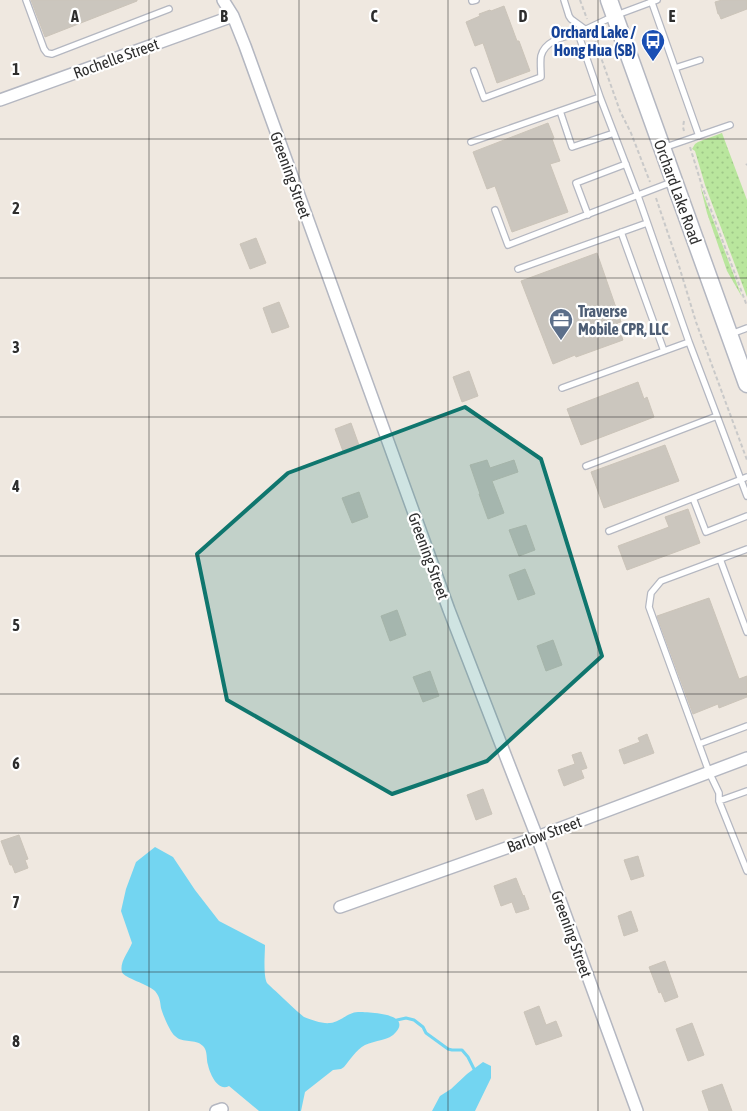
<svg xmlns="http://www.w3.org/2000/svg" width="747" height="1111" font-family="'Asap Condensed',sans-serif">
<style>
.grass{fill:url(#grass-dots)}
.water{fill:#73d5f1}
.lines{fill:none;stroke-linecap:round;stroke-linejoin:round}
.stream{stroke:#73d5f1;stroke-width:3}
.building{fill:#cbc6be;stroke:#cbc4b9}
.lane-casing{stroke:#b4b7c1;stroke-width:8}
.street-casing{stroke:#b4b7c1;stroke-width:14}
.secondary-casing{stroke:#b4b7c1;stroke-width:19}
.path{stroke:#c9c9c9;stroke-width:2;stroke-dasharray:4 2.5;stroke-linecap:butt}
.lane{stroke:#fff;stroke-width:5.5}
.street{stroke:#fff;stroke-width:11}
.secondary{stroke:#fff;stroke-width:16}
.marked{fill:#0f766e;fill-opacity:0.2;stroke:#0f766e;stroke-width:4;stroke-linejoin:round}
.grid{fill:none;stroke:#2e2e2e;stroke-width:1;stroke-opacity:0.55}
.labels{text-anchor:middle;stroke-width:4.5;stroke-linejoin:round;paint-order:stroke}
.transit-label{font-size:16px;font-weight:bold;fill:#164399;stroke:#fff;text-anchor:end}
.street-label{font-size:16px;fill:#2e2e2e;stroke:#fff}
.service-label{font-size:16px;font-weight:bold;fill:#4e5e75;stroke:#fff;text-anchor:start}
.grid-label{font-size:16px;text-anchor:middle;font-weight:bold;fill:#2e2e2e;stroke:#fff;stroke-width:4.5;stroke-linejoin:round;paint-order:stroke}
</style>
<defs>
<pattern id="grass-dots" width="8" height="8" patternUnits="userSpaceOnUse" patternTransform="scale(1.25)"><rect width="8" height="8" fill="#b9e69d"/><path d="M2 2h.1M6 6h.1" fill="none" stroke="#9fc688" stroke-width="1.8" stroke-linecap="round"/></pattern>
</defs>
<rect width="100%" height="100%" fill="#efe8e0"/>
<path class="grass" d="M722 133 747 200V297L705 185 695 151 692 149 695 144 698 142Z
M700 185 742 297 727 271 707 213Z"/>
<path class="water" d="M155 847 173 857 195 890 219 921 265 945C265 954 263 975 267 983 269 985 301 1015 304 1017 311 1020 323 1024 330 1023 341 1022 348 1012 358 1012 367 1012 412 1013 396 1032 389 1041 375 1040 365 1045 356 1050 350 1060 344 1067L341 1069 333 1070 305 1092 301 1111H259L229 1086C218 1092 210 1074 208 1065 206 1059 208 1051 203 1046 195 1038 183 1044 175 1036 170 1032 163 1015 161 1008 160 1001 160 997 155 991 148 984 124 978 122 972 119 963 129 951 132 943L121 911 126 889 136 862Z
M483 1062 491 1066V1078L475 1111H432L440 1096 451 1089 467 1074Z"/>
<g class="lines">
<path class="stream" d="M397 1020 406 1018 414 1020 423 1027 426 1033 448 1049 452 1050H462L468 1057 474 1069"/>
</g>
<path class="building" d="M31 0H137V1L45 37Z
M722 0H747V9L721 19 719 14H718L715 2Z
M504 6 517 41H519L530 71 497 83 483 43 475 46 466 22 480 16 479 14 490 10 491 11Z
M548 123 554 138 552 139 560 161 550 164 568 212 512 232 495 186 487 189 473 152Z
M256 238 266 263 250 269 240 244Z
M597 253 621 322 617 323 623 340 576 357 575 355 553 364 521 281Z
M279 302 289 327 272 333 263 308Z
M469 371 478 396 462 402 453 377Z
M638 382 644 399 647 397 654 417 581 445 567 409Z
M351 423 360 448 344 454 335 429Z
M665 445 679 481 604 508 591 472Z
M487 460 490 468 514 460 518 472 492 481 504 513 488 519 479 494H480L470 465Z
M359 492 368 517 352 523 342 498Z
M688 509 700 543 627 570 618 546 669 527 665 517Z
M526 525 535 550 519 556 509 530Z
M525 569 535 594 518 600 509 575Z
M709 598 739 679 747 676V697L719 708 718 704 693 714 657 616Z
M397 610 406 635 390 641 381 616Z
M553 640 562 665 546 671 537 646Z
M430 671 439 696 423 702 413 677Z
M647 734 654 753 624 764 619 750 640 742 638 738Z
M581 752 587 768 581 770 584 778 564 786 558 770 575 764 572 755Z
M483 789 492 814 476 820 467 795Z
M19 835 28 859 25 860 28 868 15 873 12 865H10L1 841Z
M638 856 644 876 631 880 624 860Z
M516 878 523 896 524 895 529 909 516 913 512 902 501 906 494 886Z
M631 911 638 931 624 936 618 916Z
M665 961 678 997 665 1002 661 992 659 993 649 967Z
M539 1006 546 1025 556 1021 562 1036 536 1045 524 1012Z
M692 1023 704 1055 688 1061 676 1029Z
M722 1084 732 1111H709L702 1091Z"/>
<g class="lines">
<g class="lane-casing">
<path id="lane" d="M26 0 44 49 47 53 52 54 169 9
M564 0 569 16 571 19 586 30
M651 0 699 136
M472 1 476 0
M675 68 700 60
M474 71 484 98 541 77C541 70 540 62 541 56 545 40 564 37 578 33
M560 111 572 147 614 133
M471 142 600 97 578 33 614 16 657 0
M663 148 730 125
M495 210 508 245 672 182
M588 215 576 183 626 164
M621 232 664 351
M518 269 647 223
M731 334 747 328
M689 342 717 416
M562 388 689 342 638 196 600 97
M586 466 717 416 747 496
M693 498 706 532 747 516
M609 531 747 477
M747 549 661 581 651 593 649 607 709 772 719 793V801L747 791
M720 559 747 632
M699 744 747 726
M719 801 747 871"/>
</g>
<g class="street-casing">
<path id="street" d="M223 0 233 16 245 46 449 610 537 837 637 1111
M0 100 233 16
M340 907 537 837 747 758
M216 1111 222 1109"/>
</g>
<g class="secondary-casing">
<path id="secondary" d="M609 0 747 384"/>
</g>
<path class="path" d="M580 0 587 19
M593 35 620 111 631 133 650 182
M684 121 683 127 684 131
M690 147 702 186 747 306
M746 165 747 164
M656 198 679 266 696 322 747 460"/>
<use href="#lane" class="lane"/>
<use href="#street" class="street"/>
<use href="#secondary" class="secondary"/>
</g>
<path class="marked" d="M465 407 541 459 602 656 487 761 392 794 227 700 197 554 288 473Z"/>
<path class="grid" d="M149 0V1111M299 0V1111M448 0V1111M598 0V1111M0 139H747M0 278H747M0 417H747M0 556H747M0 694H747M0 833H747M0 972H747"/>
<defs>
<g id="bus-pin" transform="scale(1.25)"><path d="M0 17L-7.5 6A9.5 9.5 0 1 1 7.5 6Z" fill="#1a4fb4" stroke="#fff"/><path d="M-5-6H5V4H4V6H2V4H-2V6H-4V4H-5ZM-3.5-4V0h7V-4ZM-3.5 1.2v1.5H-2V1.2ZM2 1.2v1.5H3.5V1.2Z" fill="#fff"/></g>
<g id="office-pin" transform="scale(1.25)"><path d="M0 17L-7.5 6A9.5 9.5 0 1 1 7.5 6Z" fill="#5c6f8a" stroke="#fff"/><path d="M-6-3h4V-5.5h4V-3h4V5H-6ZM-1-4.5V-3h2v-1.5ZM-6 0V1H6V0Z" fill="#fff"/></g>
</defs>
<g fill-rule="evenodd">
<use href="#bus-pin" x="653" y="41"/>
<use href="#office-pin" x="561" y="320"/>
</g>
<g class="labels">
<g class="transit-label">
<text x="636" y="38">Orchard Lake /<tspan x="636" dy="18">Hong Hua (SB)</tspan></text>
</g>
<g class="street-label">
<text transform="translate(116 58) rotate(-20)" y="6">Rochelle Street</text>
<text transform="translate(291 175) rotate(70)" y="6">Greening Street</text>
<text transform="translate(678 192) rotate(70)" y="6">Orchard Lake Road</text>
<text transform="translate(429 556) rotate(70)" y="6">Greening Street</text>
<text transform="translate(544 834) rotate(-20)" y="6">Barlow Street</text>
<text transform="translate(572 934) rotate(70)" y="6">Greening Street</text>
</g>
<g class="service-label">
<text x="578" y="317">Traverse<tspan x="578" dy="18">Mobile CPR, LLC</tspan></text>
</g>
</g>
<g class="grid-label">
<text x="75" y="22">A</text>
<text x="224" y="22">B</text>
<text x="374" y="22">C</text>
<text x="523" y="22">D</text>
<text x="672" y="22">E</text>
<text x="16" y="75">1</text>
<text x="16" y="214">2</text>
<text x="16" y="353">3</text>
<text x="16" y="492">4</text>
<text x="16" y="631">5</text>
<text x="16" y="769">6</text>
<text x="16" y="908">7</text>
<text x="16" y="1047">8</text>
</g>
</svg>
